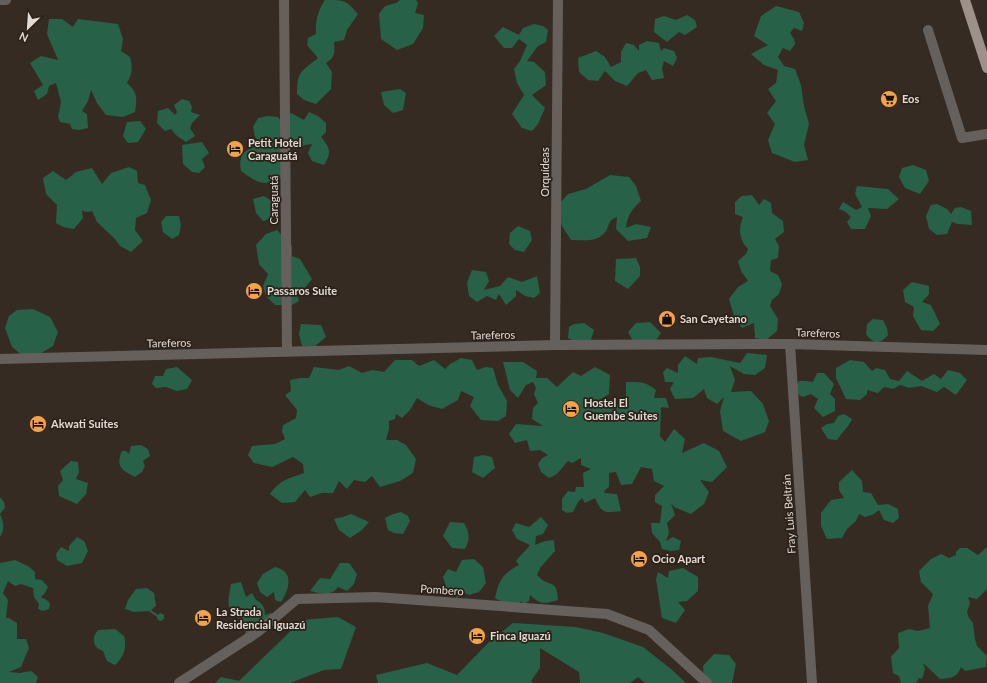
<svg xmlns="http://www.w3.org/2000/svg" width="987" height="683" font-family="Lato,sans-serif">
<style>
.green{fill:#276147}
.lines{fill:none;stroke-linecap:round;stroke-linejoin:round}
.minor{stroke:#66605c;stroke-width:10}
.major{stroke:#9e918a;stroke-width:10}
.labels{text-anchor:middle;stroke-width:3.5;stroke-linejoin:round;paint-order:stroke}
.poi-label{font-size:11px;font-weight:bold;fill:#e1dad5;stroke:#2c2119;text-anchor:start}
.street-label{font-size:11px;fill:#e1dad5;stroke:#2c2119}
</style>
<rect width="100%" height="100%" fill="#362b23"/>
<path class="green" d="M325 0C345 0 346 0 358 14L347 30 344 40 334 42C335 52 335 58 326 63L332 72 331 89 316 104 304 100 297 94C297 71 301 72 318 58L307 45 308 38 316 34C315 22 318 10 325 0Z
M400 0H416L418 3 415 13 424 15 423 28 413 44 397 50 381 39 379 14 385 6 396 3Z
M776 6 799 12 804 23 802 31 794 28 790 33 794 39 795 44 790 51 783 48 778 57 784 66 795 69 801 85 804 106 809 124 804 145 808 160 795 162 772 153 768 140 775 124 767 113 776 101 768 89 776 83 778 70 764 65 751 54 768 45 754 36 761 16Z
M687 15 695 20 697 27 685 35 679 32 667 42 654 32 655 19 664 16 676 20Z
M49 19H62L73 27 78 19 118 24 123 39 121 51 130 57C133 67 132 75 127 83 138 93 137 98 135 112L123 117 106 115 97 103 91 90 88 101 82 111 87 114 88 128 79 130 72 129 70 124 60 122 58 117 61 102 56 83 49 86 47 94 38 100 34 91 43 85 30 63 41 56 58 60 47 34Z
M534 24 543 26 548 30 546 42 538 46 527 61 534 62 545 72 546 85 532 95 545 108 538 124 532 131 522 128 512 114 524 95 517 83 514 69 520 61 527 45 519 39 512 48H504L494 36 503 27 519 35 523 28Z
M647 41 659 43 661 51 664 48 674 51 677 58 673 66 664 61 662 68 664 78 652 80 646 70 638 73 627 86 615 81 605 71 598 81 588 80 579 72 578 58 596 51 605 57 611 67 621 62V52L626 43 634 45 639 51V45Z
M400 89 406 93 403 110 393 113 384 105 381 92Z
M182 99 189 101 192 107 191 112 200 115 192 123 190 128 195 136 186 142 177 136 171 129 165 131 157 123 158 111 168 108 175 115 177 112 174 105Z
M309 112 318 116 326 123V132L321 137C330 148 332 152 324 165L312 161 308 153 312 144 305 145 300 147 290 143 285 147 280 158 285 175C265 187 260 185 241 171 237 153 248 146 265 146L255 137 253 127 258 118 268 116 278 117 282 122 285 117 291 113 304 120Z
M140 121 146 129 138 142 128 143 123 136 127 122Z
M202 142 209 153 202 159 205 167 199 173 192 172 183 164 182 145Z
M913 165 926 170 929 181 920 194 905 188 899 177 902 168Z
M129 167 137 171 138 183 145 185 151 200 147 213 136 218 135 230 143 241 131 252 120 246 115 239 97 222 92 211 88 212 82 211 83 218 74 229 63 227 56 223 57 205 46 194 43 178 53 171 66 180 76 172 92 168 102 184 111 173Z
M610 175 629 177 636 186 641 201C632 209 627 216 626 228L636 224 651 227 647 238 628 241 616 229 617 217C608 220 610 224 606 231 598 243 583 240 571 240L562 226 558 213 561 202 568 194 586 189Z
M857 186 888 189 899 199 887 209 868 208 871 216 865 229H851L847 222 851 217 846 212 839 209 843 202 856 210 862 207 855 194Z
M752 195 759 205 764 199 771 203 772 213 783 221 784 232 775 239 779 246 778 258 771 260 770 271 778 275 782 284 779 294 772 300 770 306 778 319 777 331 766 340 755 338 754 323 742 328 734 316 729 299 738 287 748 281 741 271 738 261 746 254 748 249C739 240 738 229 743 217L735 214V202L742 196Z
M264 196 272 201 275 213 272 218 263 221 256 213 253 199Z
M937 204 947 209 951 214 955 208 961 207 971 211 972 225 958 224 952 222 947 234 937 235 929 229 926 216 931 205Z
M166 216H179L181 225 179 235 172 239 163 232 161 222Z
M518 226 530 231 532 240 524 252 515 250 509 244 510 233Z
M277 230 292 246V256L300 259 312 279 304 289 296 290 299 301 292 305H275L266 296 263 286 268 274 259 264 256 245 266 234Z
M636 258 640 267V276L628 289 615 281 616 259Z
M472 270 486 272 489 281 484 290 500 286 508 277 522 282 537 276 540 293 534 298 525 296 516 290V296L506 305 499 294 496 300 487 296 477 302 469 296 467 283Z
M912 282 929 286V294L922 302 931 305 940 324 933 331 921 330 913 316 914 307 905 302 903 290Z
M33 309 50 317 58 332 53 346 38 355H22L12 347 5 328 9 316 17 310Z
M873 319 883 320 887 328 888 335C880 345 873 344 866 334L867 324Z
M650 322 661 333 655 342 635 345 628 332 636 323Z
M584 323 594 330 591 340 582 345 568 338 569 327 574 324Z
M301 324 321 325 326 337 314 347 302 346 299 334Z
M747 353 767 355 765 368 755 375 744 374 730 366 735 380 731 392 751 391 763 404 769 421 765 432 741 441 723 431 720 411 724 397 717 404 707 398 704 389 693 398 675 399 670 389 674 382H665L663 372 667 368 678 373V365L685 356 697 364 698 358 711 357 740 363Z
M461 358 472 360 477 370 486 367 493 368 498 385 507 401 506 416 498 421 481 420 470 406 474 397 461 391 458 400 442 409 428 405 417 398 410 410 402 418 396 414 395 419 389 421V429L386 440H397L406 445 416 459 413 473 400 481 380 487 372 476 365 482 354 480 347 489 339 481 333 493H322L310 497 305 490 295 502 282 503 270 494C281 479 288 479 304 473L303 464 293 457 272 467 254 463 248 455 252 446 275 444 285 439 282 431 283 425 296 418 297 410 285 395 291 391 290 380 300 378H309L314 367 339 370 349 366 362 373 372 370 384 372 395 360H412L419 366 434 360 445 369 450 364Z
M850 360 864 362 872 371 876 368 885 370 890 379 899 381 907 371 922 381 934 374 941 379 948 370 960 373 967 380 956 395 944 387 937 392 921 386 909 388 900 385 893 389 884 387 878 393 867 390V394L860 400 846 399 836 378V368Z
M503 362H523L537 371 536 378H547L557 387 573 372 581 376 595 367 610 375 609 394 601 399 607 405H626V382C640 382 645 381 656 390L654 398H666L669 408 661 407 660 436 665 442 674 429 685 439 682 453 704 443 719 451 727 467 712 482 700 480 709 492 704 504 691 514 674 507 671 503 675 515 667 523 669 533 666 541 673 537 681 541 679 550 671 551 662 549 660 542 652 533 651 523H660L662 506 655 502V495L664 486 654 481 652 469 641 467 632 484 621 485 616 472 609 473V487L605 490 604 493 617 494 621 511C605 513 602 514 595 498L585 503 582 498 578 502 573 512 567 513 562 510V499L568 491 575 492 576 487H584L583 473 591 469 581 465V458L572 463 568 461 557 474 549 478 541 472 538 464 542 458 548 455 540 450 530 451 527 440 515 443 509 434 516 424 543 426 532 419 533 408 538 403 534 394 536 388 533 382 526 385 518 398 510 390Z
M177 367 192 380 187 389 177 391 166 387 156 388 152 384 155 376H163L166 369Z
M817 373H824L834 384 830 394 835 399V411L823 417 814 408 818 399 811 394 803 397 799 395 796 386 799 381H805L813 382Z
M844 414 852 419C849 427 842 432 837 440L828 439 821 428 827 424 834 423 838 416Z
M141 445 148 449 150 456 143 461 145 466 142 472 135 477C122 470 115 467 122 451H126L129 454 131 446Z
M483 455 492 457 495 468 483 478 472 472 474 457Z
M71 461 78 462 79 472 76 479 88 483 86 494 77 504 59 496 58 486 63 480 60 471Z
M852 470 862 481 863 492 871 493 878 505 888 504 898 509 899 518 893 523 884 520 879 510 874 514 865 517 859 514 856 521 847 529 842 538 827 539 821 526V513L831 500 844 498 839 490V482Z
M0 497 4 502 5 508 0 514C4 523 5 529 0 537Z
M401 512 408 516 410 521 403 534 394 533 388 530 385 518 393 514Z
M351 514 369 522 362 530 350 538 339 530 334 519 343 517Z
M541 517 548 525 543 534 536 536 535 545 545 541 554 540 555 551 540 568 537 575C549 589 557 577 558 600 544 604 541 605 530 595L529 601 524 604 521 601 514 612 504 603 495 598C499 580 502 574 519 565L516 561C520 555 526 551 530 545L517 539 512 530 516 523 529 527Z
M450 522 464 523C470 533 470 539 465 549L452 548 443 536Z
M77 537 84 541 88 551 82 563 67 566 57 560 56 554 61 547 69 551V546Z
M987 547V589L977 599 968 597 970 603 967 612 969 618 973 623 975 639 977 646 987 656 986 667 965 671 961 667C957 678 951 678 940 679L923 663 925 669 922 679 919 678 916 683H901L899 676 893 673 891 657 899 648 898 633 909 629 918 631 930 628 928 606 933 594 921 582 919 571 931 559 941 554 949 558 956 555V552L960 548H967L978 555Z
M474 559 483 567 486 583 479 592 469 595 463 592 457 598 447 589 443 577 448 569 456 572 462 560Z
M15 560 28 566 35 572V579L42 580 48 587 45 593 41 597 48 601 50 604 49 609 43 611 38 609 39 604 34 597 33 588 21 584 15 586 8 581 3 593 8 600 6 618H9L17 623V639H26L29 648 21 667 9 672 20 673 31 671 38 677 36 683H0V563Z
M340 563H349L357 574 354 584 347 591 338 587C331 597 320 593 310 591L320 578 330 579Z
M275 567C294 571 290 588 281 602L275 600 274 592 267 597 260 592 257 583 263 574Z
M683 568 698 577V591L687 601 678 602 685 610 676 623 662 618 656 579 658 572 668 578 669 571Z
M241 582 246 597 252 593 256 600C263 603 265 608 265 615L271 613 277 616 268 630 259 631 256 639 251 643 244 638 247 625C227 611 226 608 231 584Z
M147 588 154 593 156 606 151 610 158 615 160 613 164 615V619L161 621 158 620 157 617 149 611 134 612 125 609 128 600 136 589Z
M338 617 356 627 341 669 324 670 290 683H215L221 677 239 681 302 620Z
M513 623 576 627 603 633 643 647 671 669 686 683H645L638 677 630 683H580L579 672 540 648V668L531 681 533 683H378L376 675 427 663 457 675 487 644Z
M115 629 124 636C127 647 124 657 115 665L107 661 103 651 97 648 94 643V636L98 630Z
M714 654 729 655 736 664 732 683H709L704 680 703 666Z"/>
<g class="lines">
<path class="minor" d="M0 0H6
M284 0 287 352
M928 30 962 138 987 134
M790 344 812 683
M555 345 558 0
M0 359 555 345 790 344 987 350
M179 683 259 631 297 599 376 597 607 614 649 630 707 683"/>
<path class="major" d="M965 0 987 68"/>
</g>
<defs>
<g id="supermarket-disc" transform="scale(0.9)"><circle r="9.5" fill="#f5a346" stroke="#2c2119"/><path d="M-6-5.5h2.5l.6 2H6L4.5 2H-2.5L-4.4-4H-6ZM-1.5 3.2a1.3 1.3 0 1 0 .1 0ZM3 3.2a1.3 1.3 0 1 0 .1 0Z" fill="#111"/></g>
<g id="hotel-disc" transform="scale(0.9)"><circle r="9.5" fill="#f5a346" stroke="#2c2119"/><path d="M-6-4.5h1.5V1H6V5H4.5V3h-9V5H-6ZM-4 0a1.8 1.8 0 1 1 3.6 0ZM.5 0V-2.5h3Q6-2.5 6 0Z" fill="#111"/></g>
<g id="shop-disc" transform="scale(0.9)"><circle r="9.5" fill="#f5a346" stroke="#2c2119"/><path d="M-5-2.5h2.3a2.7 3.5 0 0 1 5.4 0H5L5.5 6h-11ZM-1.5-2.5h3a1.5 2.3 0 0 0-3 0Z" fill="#111"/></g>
</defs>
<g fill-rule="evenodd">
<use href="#supermarket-disc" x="889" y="99"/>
<use href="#hotel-disc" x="235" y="149"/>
<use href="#hotel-disc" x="254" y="291"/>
<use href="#shop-disc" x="667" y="319"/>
<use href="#hotel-disc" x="571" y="409"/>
<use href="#hotel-disc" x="38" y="424"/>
<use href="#hotel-disc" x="639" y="559"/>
<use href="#hotel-disc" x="203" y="618"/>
<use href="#hotel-disc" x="477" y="636"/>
</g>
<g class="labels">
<g class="poi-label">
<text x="902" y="103">Eos</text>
<text x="248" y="147">Petit Hotel<tspan x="248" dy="13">Caraguatá</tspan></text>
<text x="267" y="295">Passaros Suite</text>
<text x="680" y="323">San Cayetano</text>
<text x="584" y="407">Hostel El<tspan x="584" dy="13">Guembe Suites</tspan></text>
<text x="51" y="428">Akwati Suites</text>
<text x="652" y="563">Ocio Apart</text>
<text x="216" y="616">La Strada<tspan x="216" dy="13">Residencial Iguazú</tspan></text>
<text x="490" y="640">Finca Iguazú</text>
</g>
<g class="street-label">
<text transform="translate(545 172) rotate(-90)" y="4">Orquídeas</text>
<text transform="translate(274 200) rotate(-90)" y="4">Caraguatá</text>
<text transform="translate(818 333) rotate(2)" y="4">Tareferos</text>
<text transform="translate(493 335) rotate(-1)" y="4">Tareferos</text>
<text transform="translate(169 343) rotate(-1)" y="4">Tareferos</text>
<text transform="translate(789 514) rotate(-94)" y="4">Fray Luis Beltrán</text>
<text transform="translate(442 590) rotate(4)" y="4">Pombero</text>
</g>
</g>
<g transform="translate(28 28) rotate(205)" stroke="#2c2119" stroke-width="3" paint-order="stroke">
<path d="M0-3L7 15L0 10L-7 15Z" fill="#e1dad5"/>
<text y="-6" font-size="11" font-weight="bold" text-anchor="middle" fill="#e1dad5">N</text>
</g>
</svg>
